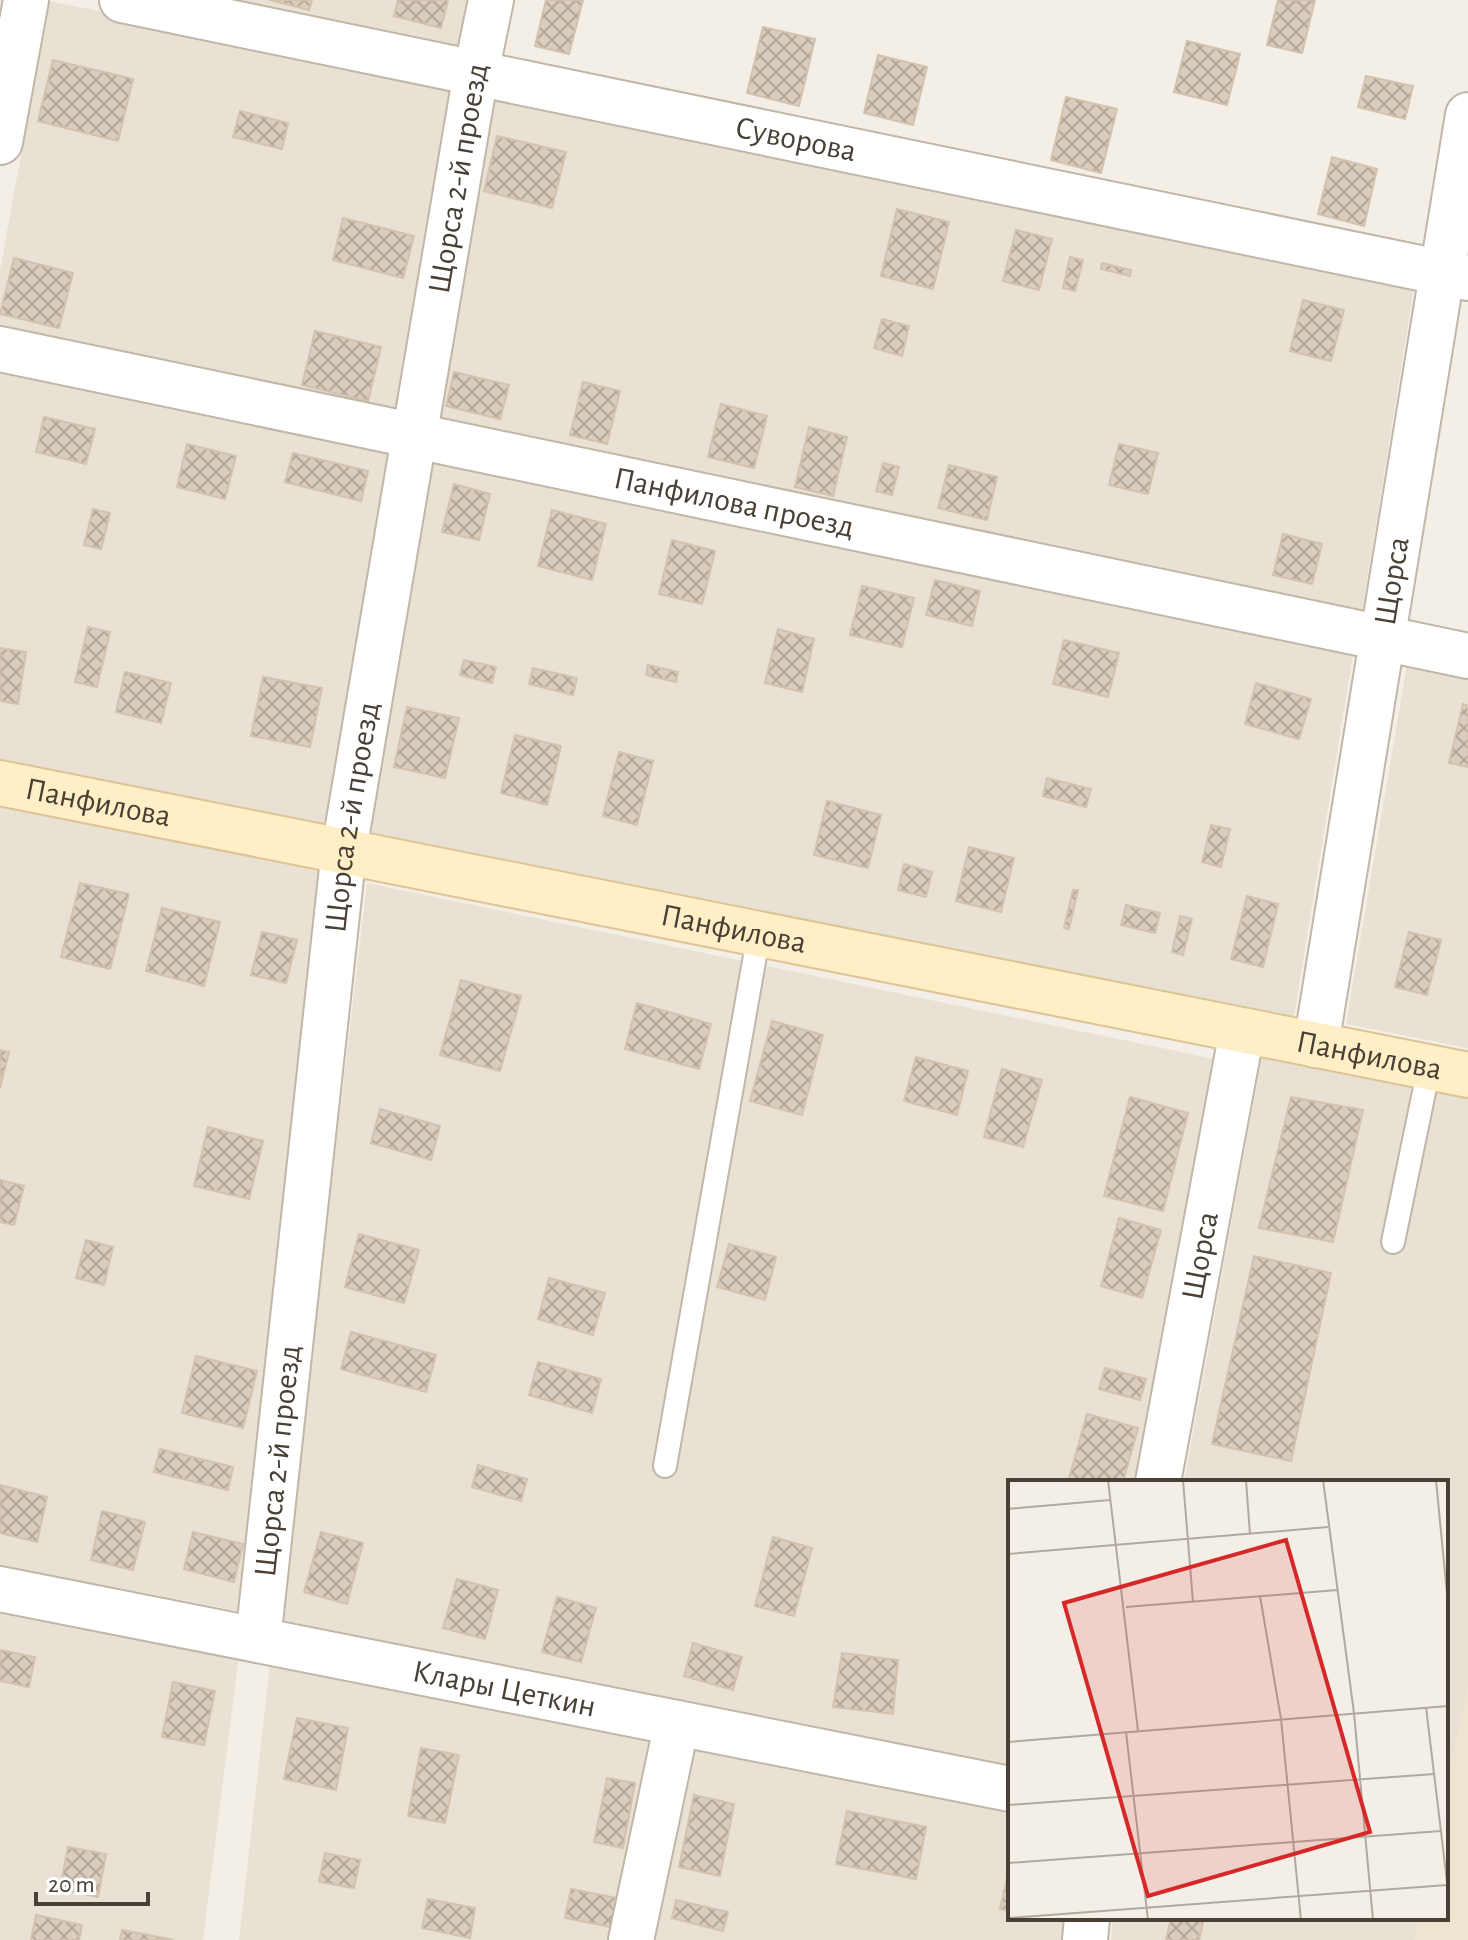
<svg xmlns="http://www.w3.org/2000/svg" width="1468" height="1940" font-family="'Alegreya Sans',sans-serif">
<defs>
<pattern id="building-cross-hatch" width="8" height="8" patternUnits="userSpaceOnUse" patternTransform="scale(2)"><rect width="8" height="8" fill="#dacdbd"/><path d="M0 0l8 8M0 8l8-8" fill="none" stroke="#b3a89a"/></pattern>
</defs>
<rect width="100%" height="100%" fill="#f4efe6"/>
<g fill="#e9e1d4">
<polygon points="202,0 473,0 462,53"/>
<polygon points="49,1 453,83 398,414 0,332 0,270"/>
<polygon points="492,99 1414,287 1361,618 437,419"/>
<polygon points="0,370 388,449 326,827 0,763"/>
<polygon points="434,459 1353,655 1294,1016 369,832"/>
<polygon points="1407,664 1468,676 1468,1048 1346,1024"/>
<polygon points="0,806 320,870 240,1611 0,1566"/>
<polygon points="367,883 1215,1059 1135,1482 1010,1482 1010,1771 280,1620"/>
<polygon points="1262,1056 1468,1097 1468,1686 1446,1791 1446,1482 1184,1482"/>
<polygon points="0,1607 239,1655 203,1940 0,1940"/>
<polygon points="270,1664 656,1740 617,1940 239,1940"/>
<polygon points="691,1743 1010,1806 1010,1918 1067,1918 1065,1940 655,1940"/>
<polygon points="1113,1918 1419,1918 1415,1940 1111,1940"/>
</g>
<polygon fill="#efe4cf" points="1468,1686 1468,1940 1415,1940 1419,1918 1446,1918 1446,1791"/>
<g fill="url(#building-cross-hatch)" stroke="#d3c2ad" stroke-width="2">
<polygon points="270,0 312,0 309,10"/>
<polygon points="398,0 448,0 441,28 394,16"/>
<polygon points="546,0 583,0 569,54 535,46"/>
<polygon points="1278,0 1315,0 1302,53 1267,45"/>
<polygon points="763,27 815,39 799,106 747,93"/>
<polygon points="1187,41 1240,54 1227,105 1174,92"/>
<polygon points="878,55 927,67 913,125 864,113"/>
<polygon points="53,60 133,79 118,141 38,121"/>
<polygon points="1366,76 1413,86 1405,119 1358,107"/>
<polygon points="1066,97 1117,109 1101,173 1051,160"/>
<polygon points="240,111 288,123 282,149 233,137"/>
<polygon points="497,136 566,152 552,208 484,191"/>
<polygon points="1332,157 1377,169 1364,226 1318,214"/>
<polygon points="897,209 949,222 933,289 881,276"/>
<polygon points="343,218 414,236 403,278 333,260"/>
<polygon points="1016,230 1052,239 1039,290 1003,281"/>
<polygon points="1070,257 1083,260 1075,291 1063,288"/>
<polygon points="14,258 73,273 59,328 0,314"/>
<polygon points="1102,263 1131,270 1130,276 1101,269"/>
<polygon points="1303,300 1344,310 1331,361 1290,351"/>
<polygon points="882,319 909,326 902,356 874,348"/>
<polygon points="315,331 381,347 368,401 302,385"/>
<polygon points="454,372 509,385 500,419 446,406"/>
<polygon points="583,382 620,391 607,444 570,435"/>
<polygon points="721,404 767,416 754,468 708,457"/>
<polygon points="44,417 95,429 86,464 36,452"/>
<polygon points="809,427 847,437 833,496 795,487"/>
<polygon points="187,444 236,456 225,499 177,487"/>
<polygon points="1119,444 1158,453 1148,494 1109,485"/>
<polygon points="293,453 368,471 361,501 285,482"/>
<polygon points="883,463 899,467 892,495 876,491"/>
<polygon points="949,465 997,477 987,520 938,508"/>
<polygon points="454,484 490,494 479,540 442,532"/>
<polygon points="93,509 110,513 101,549 84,545"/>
<polygon points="552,510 606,524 592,580 538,566"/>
<polygon points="1283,534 1322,544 1312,584 1273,575"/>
<polygon points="672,540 715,551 702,604 659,594"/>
<polygon points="935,580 980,591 972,626 926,615"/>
<polygon points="862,586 914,598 902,647 850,635"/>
<polygon points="88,627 110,632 97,687 75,682"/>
<polygon points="778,629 814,639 802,692 765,683"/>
<polygon points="1064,640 1119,653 1108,697 1053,684"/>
<polygon points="0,648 26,652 18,704 0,701"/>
<polygon points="464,660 496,667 492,683 460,675"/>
<polygon points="648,665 678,672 676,682 646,675"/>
<polygon points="533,668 577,678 573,695 529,684"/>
<polygon points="125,672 171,683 161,723 116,712"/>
<polygon points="263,677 322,688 310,747 251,736"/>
<polygon points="1256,683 1311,699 1299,739 1245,724"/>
<polygon points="1463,704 1468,706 1468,767 1449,763"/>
<polygon points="407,707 459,718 445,778 394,767"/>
<polygon points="515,735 561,746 547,805 501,793"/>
<polygon points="619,752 653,761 637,825 603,816"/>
<polygon points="1047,778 1091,789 1086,807 1043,796"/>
<polygon points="827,801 881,815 868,868 814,855"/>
<polygon points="1211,825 1230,829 1221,867 1202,862"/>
<polygon points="969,847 1014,858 1001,912 956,901"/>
<polygon points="904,864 932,872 926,897 898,890"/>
<polygon points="80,883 129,894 110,969 61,957"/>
<polygon points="1073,890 1078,890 1069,929 1064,928"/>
<polygon points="1247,896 1278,904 1263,967 1231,959"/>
<polygon points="1126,905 1160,913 1155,933 1121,925"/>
<polygon points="162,908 220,922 204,986 146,971"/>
<polygon points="1180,916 1192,919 1183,955 1172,952"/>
<polygon points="262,932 297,940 286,983 251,975"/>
<polygon points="1409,932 1441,940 1427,995 1395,987"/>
<polygon points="461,980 521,996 500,1071 440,1055"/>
<polygon points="637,1003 711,1024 699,1069 625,1049"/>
<polygon points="772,1021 823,1035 802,1115 750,1101"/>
<polygon points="0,1050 9,1052 0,1088"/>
<polygon points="916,1057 968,1071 957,1115 904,1101"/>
<polygon points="1002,1069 1042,1080 1023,1147 984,1137"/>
<polygon points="1130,1097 1188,1113 1163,1211 1104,1196"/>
<polygon points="1291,1097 1363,1110 1333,1242 1259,1228"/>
<polygon points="380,1109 440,1126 431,1160 371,1143"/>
<polygon points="208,1127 263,1141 249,1199 194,1186"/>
<polygon points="0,1180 24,1186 14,1225 0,1222"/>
<polygon points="1119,1218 1161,1230 1142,1298 1101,1286"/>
<polygon points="359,1234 419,1250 404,1303 345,1287"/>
<polygon points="86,1240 113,1247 104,1285 76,1278"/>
<polygon points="729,1244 776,1257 765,1300 717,1287"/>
<polygon points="1254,1256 1331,1273 1291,1461 1212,1444"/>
<polygon points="549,1278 605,1293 593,1335 538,1319"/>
<polygon points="351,1332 436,1355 426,1392 341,1369"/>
<polygon points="196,1356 257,1371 243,1428 182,1413"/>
<polygon points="538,1362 601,1379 592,1413 529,1395"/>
<polygon points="1105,1368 1146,1379 1140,1400 1099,1389"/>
<polygon points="1087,1414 1138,1428 1123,1482 1068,1482"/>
<polygon points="160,1449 233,1467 228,1490 154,1472"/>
<polygon points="478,1465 527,1479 521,1501 472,1487"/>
<polygon points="0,1485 47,1497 37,1542 0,1533"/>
<polygon points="102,1511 145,1522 133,1570 91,1560"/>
<polygon points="193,1532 243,1544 234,1582 184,1569"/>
<polygon points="321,1532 363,1543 347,1604 304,1592"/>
<polygon points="773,1537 812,1548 794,1616 755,1606"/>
<polygon points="457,1579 498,1590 485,1639 443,1628"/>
<polygon points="557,1597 596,1608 581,1662 542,1652"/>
<polygon points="693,1643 742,1657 733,1690 684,1676"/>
<polygon points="0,1650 35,1657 29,1687 0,1681"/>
<polygon points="842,1653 898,1660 893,1714 833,1707"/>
<polygon points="173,1682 215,1691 204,1745 162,1737"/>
<polygon points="297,1718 348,1728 336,1790 284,1779"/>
<polygon points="421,1748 459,1755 445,1823 408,1816"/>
<polygon points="607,1778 635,1783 623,1848 594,1842"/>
<polygon points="694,1795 734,1804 720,1876 679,1867"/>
<polygon points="847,1811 926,1827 916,1879 836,1864"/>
<polygon points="68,1847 106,1854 98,1897 60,1889"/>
<polygon points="325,1853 360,1860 354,1888 319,1882"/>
<polygon points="1010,1865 1010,1911 1000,1909"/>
<polygon points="571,1889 622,1899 616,1928 565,1918"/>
<polygon points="428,1899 475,1908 470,1938 422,1928"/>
<polygon points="676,1900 728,1912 723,1931 672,1918"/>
<polygon points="36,1915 82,1925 79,1940 31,1940"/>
<polygon points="1171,1918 1204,1918 1199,1940 1166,1940"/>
<polygon points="122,1930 174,1940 120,1940"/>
</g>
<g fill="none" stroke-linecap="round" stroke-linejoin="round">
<defs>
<g id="lane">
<polyline points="1393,1242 1429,1068"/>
<polyline points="665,1466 759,933"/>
</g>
<g id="street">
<path id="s1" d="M122,0L1468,278"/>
<polyline points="0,142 26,0"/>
<path id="s2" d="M0,349L1468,656"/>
<path id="s3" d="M1316,1045L1468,115"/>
<path id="s4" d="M1158,1482L1242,1031"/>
<path id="s5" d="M0,1589L1010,1789"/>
<path id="s6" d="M258,1640L344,850L476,73L491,0"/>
<polyline points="631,1940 677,1723"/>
<polyline points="1085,1940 1087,1918"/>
</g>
<g id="secondary">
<path id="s7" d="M0,783L1468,1075"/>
</g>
</defs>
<use href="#lane" stroke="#c1b7a8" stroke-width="26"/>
<use href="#street" stroke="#c1b7a8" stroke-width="48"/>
<use href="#secondary" stroke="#dcc494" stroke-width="48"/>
<use href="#lane" stroke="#fff" stroke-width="22"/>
<use href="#street" stroke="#fff" stroke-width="44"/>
<use href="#secondary" stroke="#ffeec6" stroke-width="44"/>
</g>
<g text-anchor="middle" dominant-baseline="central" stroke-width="8" stroke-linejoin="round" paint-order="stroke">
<g font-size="32" fill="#483f35" stroke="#fff">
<text stroke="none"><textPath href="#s1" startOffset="688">Суворова</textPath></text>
<text stroke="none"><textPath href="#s6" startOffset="1476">Щорса 2-й проезд</textPath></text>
<text stroke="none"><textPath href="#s2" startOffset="750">Панфилова проезд</textPath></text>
<text stroke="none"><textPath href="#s3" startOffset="470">Щорса</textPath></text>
<text stroke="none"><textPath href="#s7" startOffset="100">Панфилова</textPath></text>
<text stroke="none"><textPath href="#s6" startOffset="828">Щорса 2-й проезд</textPath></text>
<text stroke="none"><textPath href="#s7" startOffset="748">Панфилова</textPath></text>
<text stroke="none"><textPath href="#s7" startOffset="1396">Панфилова</textPath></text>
<text stroke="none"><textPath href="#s4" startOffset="230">Щорса</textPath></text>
<text stroke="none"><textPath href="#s6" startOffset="180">Щорса 2-й проезд</textPath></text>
<text stroke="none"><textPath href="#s5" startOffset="514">Клары Цеткин</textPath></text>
</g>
</g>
<g transform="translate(1008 1480)">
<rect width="440" height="440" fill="#f4efe6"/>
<path fill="none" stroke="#afa99f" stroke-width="2" d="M100,0L130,251M175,0L185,122M238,0L242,54M315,0L346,233L365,440M428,0L440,124M0,29L102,20M0,74L320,47M252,116L273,239L293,440M118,127L329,110M418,227L440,410M118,252L140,440M0,262L440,226M0,325L426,294M0,383L433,351M0,438L439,405"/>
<path fill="#d62828" fill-opacity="0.15" stroke="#d62828" stroke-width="4" d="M278,60L362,352L140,416L56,123Z"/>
<rect width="440" height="440" fill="none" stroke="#483f35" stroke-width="4"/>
</g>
<path d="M36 1892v12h112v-12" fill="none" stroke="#483f35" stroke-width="4"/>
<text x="48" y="1892" font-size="24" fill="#483f35" stroke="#ffffff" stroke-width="6" paint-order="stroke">20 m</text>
</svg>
